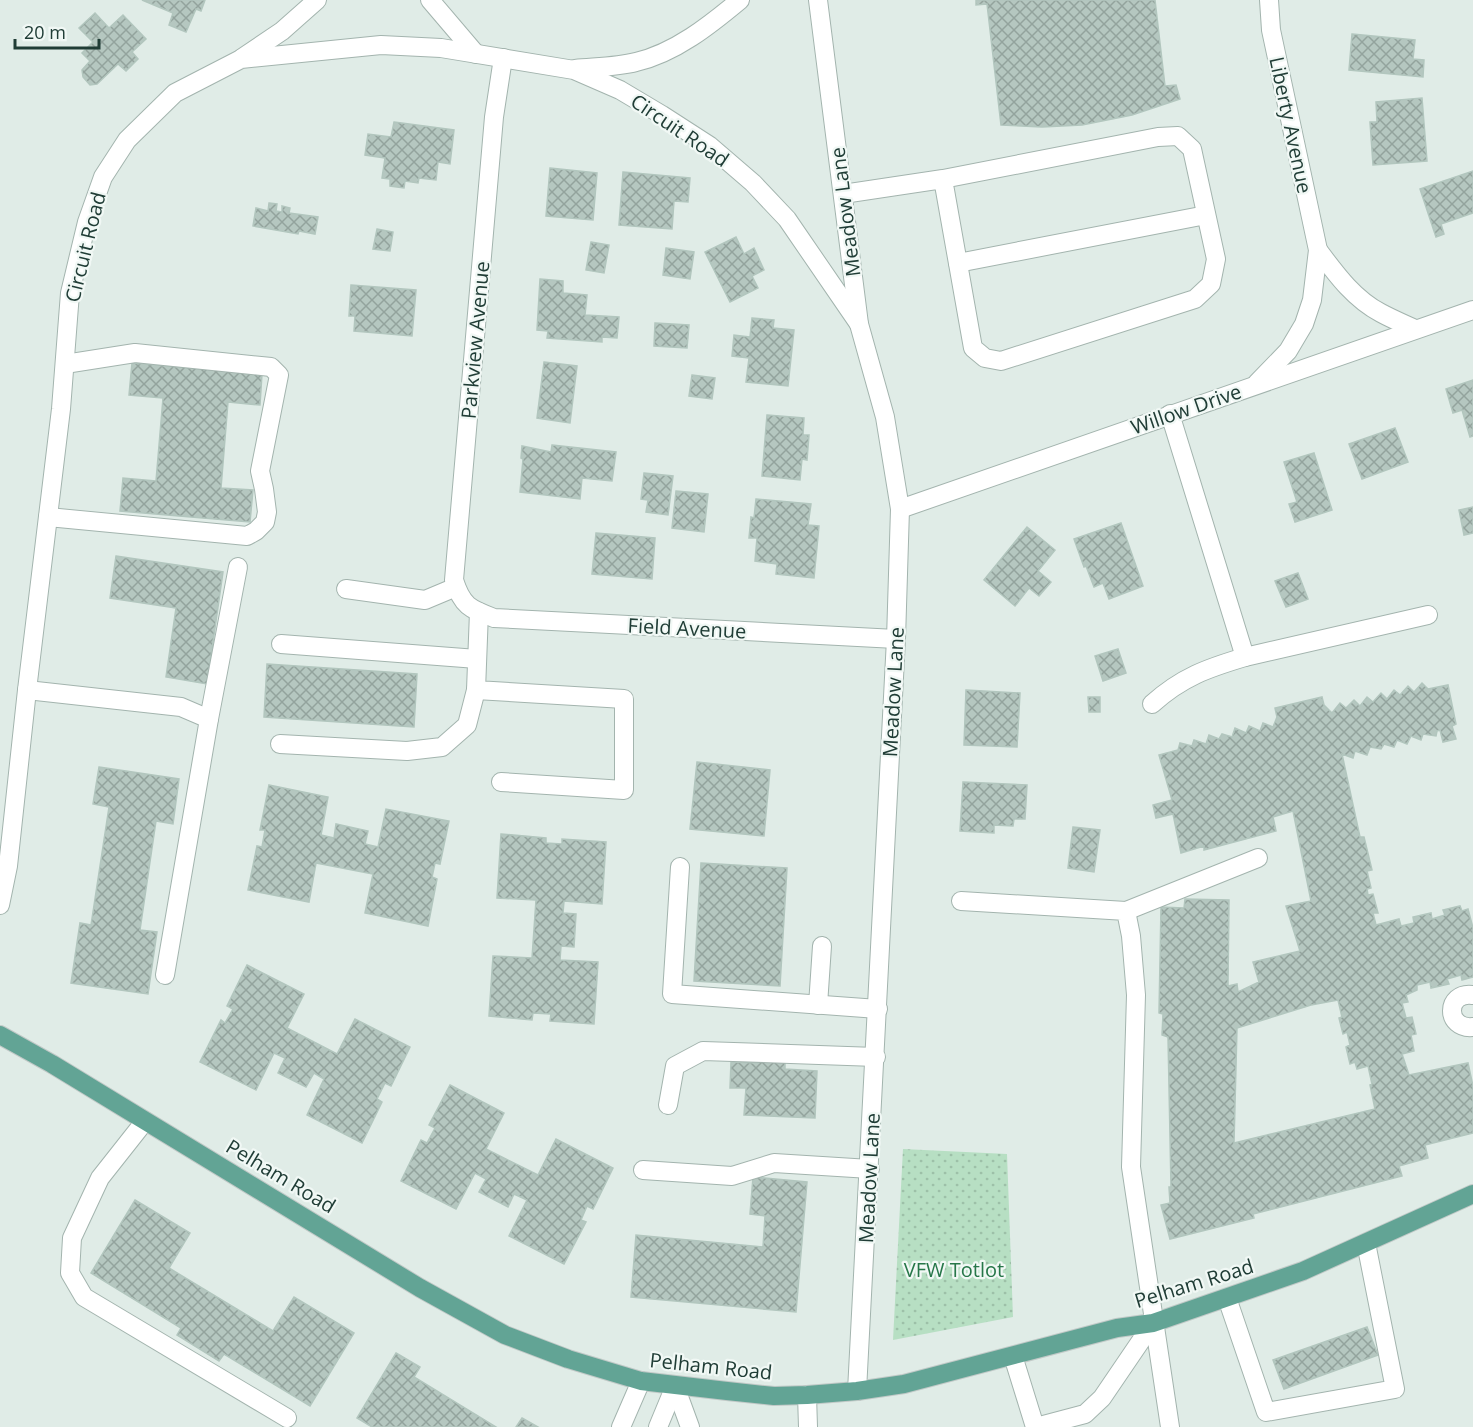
<svg xmlns="http://www.w3.org/2000/svg" width="1473" height="1427" font-family="'Open Sans',sans-serif">
<defs>
<pattern id="park-dots" width="8" height="8" patternUnits="userSpaceOnUse" patternTransform="scale(1.5)"><rect width="8" height="8" fill="#b7dfc3"/><path d="M2 2h.1M6 6h.1" fill="none" stroke="#9dc0a8" stroke-width="1.8" stroke-linecap="round"/></pattern>
<pattern id="building-cross-hatch" width="8" height="8" patternUnits="userSpaceOnUse" patternTransform="scale(1.5)"><rect width="8" height="8" fill="#b5c7c0"/><path d="M0 0l8 8M0 8l8-8" fill="none" stroke="#93a39d"/></pattern>
</defs>
<rect width="100%" height="100%" fill="#e0ece7"/>
<polygon fill="url(#park-dots)" points="903,1149 1007,1154 1013,1317 893,1340"/>
<g fill="url(#building-cross-hatch)" stroke="#b2c6be" stroke-width="1.5" fill-rule="evenodd">
<polygon points="142,0 205,0 201,11 196,9 186,32 169,25 173,13"/>
<polygon points="976,0 1155,0 1165,86 1176,85 1180,99 1132,115 1082,125 1042,127 1001,125 987,4 976,5"/>
<polygon points="95,13 109,28 123,15 146,39 132,52 138,59 126,71 118,64 97,84 90,85 83,77 82,70 90,61 82,53 93,42 79,28"/>
<polygon points="1352,34 1415,40 1413,59 1424,60 1423,77 1349,70"/>
<polygon points="1422,98 1427,161 1373,165 1370,122 1377,122 1376,102"/>
<polygon points="394,122 454,130 450,164 438,162 436,180 419,178 418,183 405,181 404,188 390,186 390,179 382,178 385,158 365,155 368,134 391,137"/>
<polygon points="550,168 597,173 593,220 546,216"/>
<polygon points="1473,171 1473,213 1441,224 1444,234 1436,237 1420,189"/>
<polygon points="623,172 690,178 688,202 674,201 672,229 619,225"/>
<polygon points="269,203 277,204 276,211 282,212 282,206 290,208 289,213 318,217 315,234 299,231 298,234 253,226 256,208 268,211"/>
<polygon points="377,229 393,232 390,251 373,249"/>
<polygon points="736,237 744,254 754,248 764,270 752,276 758,288 730,302 705,252"/>
<polygon points="591,242 609,245 604,273 586,270"/>
<polygon points="666,248 694,252 690,279 663,275"/>
<polygon points="540,279 563,281 563,293 587,295 585,315 619,317 617,338 602,337 602,342 547,338 548,331 537,330"/>
<polygon points="351,285 416,290 412,336 354,331 355,316 349,316"/>
<polygon points="752,318 774,320 773,328 794,330 788,386 746,382 749,358 732,356 734,335 750,337"/>
<polygon points="655,323 689,325 687,348 654,346"/>
<polygon points="544,362 577,366 570,423 537,418"/>
<polygon points="132,363 262,374 260,405 228,402 221,488 253,490 250,522 120,511 123,478 156,481 163,398 129,395"/>
<polygon points="692,375 715,378 712,399 689,396"/>
<polygon points="1473,380 1473,436 1470,437 1462,410 1453,413 1446,389"/>
<polygon points="767,415 804,418 803,435 809,435 807,460 802,459 800,480 762,476"/>
<polygon points="1395,428 1408,462 1362,479 1349,444"/>
<polygon points="552,445 616,452 612,481 582,478 580,499 520,492 523,459 521,458 522,446 551,452"/>
<polygon points="1314,453 1332,510 1295,522 1289,504 1297,502 1284,462"/>
<polygon points="644,473 673,476 668,515 646,512 648,500 641,499"/>
<polygon points="676,491 708,494 704,532 672,528"/>
<polygon points="756,499 811,504 808,525 819,526 814,578 776,574 777,564 755,561 757,538 749,538 751,517 754,518"/>
<polygon points="1473,507 1473,533 1464,535 1459,510"/>
<polygon points="1121,523 1143,586 1109,599 1103,583 1094,587 1086,566 1084,567 1074,539"/>
<polygon points="1027,527 1055,550 1038,571 1051,582 1039,596 1029,588 1015,606 984,580"/>
<polygon points="596,533 655,538 652,579 592,574"/>
<polygon points="116,556 223,572 207,684 166,677 176,608 110,598"/>
<polygon points="1298,573 1308,599 1286,607 1275,581"/>
<polygon points="1118,649 1126,673 1103,681 1095,656"/>
<polygon points="267,664 417,674 414,727 264,717"/>
<path d="M1422,683L1428,689L1448,685L1456,724L1452,726L1456,739L1443,742L1440,730L1437,731L1436,736L1423,734L1421,740L1411,736L1407,744L1397,740L1394,747L1384,744L1381,749L1370,747L1367,755L1355,751L1353,758L1342,754L1360,837H1364L1372,870L1367,871L1371,888L1367,889L1368,895L1373,894L1378,913H1373L1376,925L1399,919L1401,926L1414,923L1413,917L1431,913L1432,919L1445,915L1443,910L1460,906L1462,911L1468,909L1473,928V977L1462,980L1461,975L1447,979L1449,984L1431,988L1430,982L1417,985V990L1406,995L1408,1002L1402,1003L1406,1018L1412,1017L1416,1034L1411,1035L1414,1051L1402,1054L1409,1075L1468,1063L1473,1086V1133L1425,1145L1428,1158L1399,1166L1402,1176L1253,1214L1254,1218L1170,1239L1161,1205L1170,1203L1169,1187H1171L1168,1037L1162,1035L1163,1014L1159,1013L1161,907L1184,908L1185,899L1229,900L1228,986L1237,984L1238,992L1259,982L1253,962L1300,951L1286,906L1311,901L1293,811L1273,817L1276,831L1204,850V846L1181,853L1173,814L1156,818L1153,805L1172,800L1159,755L1178,750L1180,743L1192,746L1194,740L1206,744L1209,735L1219,739L1222,734L1232,737L1235,728L1246,733L1249,726L1260,731L1263,723L1273,727L1277,717L1275,708L1322,697L1324,705L1332,713L1340,703L1346,708L1354,700L1360,706L1367,697L1373,702L1381,693L1387,699L1394,690L1400,695L1408,686L1414,692ZM1338,1000L1342,1017L1339,1018L1343,1034L1347,1032L1350,1045L1346,1047L1350,1064L1355,1062L1357,1069L1368,1066L1372,1084L1370,1085L1375,1109L1234,1143L1237,1028L1311,1005Z"/>
<polygon points="966,690 1020,693 1017,747 964,745"/>
<polygon points="1088,697 1100,697 1100,712 1089,712"/>
<polygon points="697,762 770,770 764,836 690,829"/>
<polygon points="99,767 179,779 173,824 156,821 140,930 157,932 148,994 71,983 80,923 91,925 109,807 93,804"/>
<polygon points="963,782 1027,785 1025,819 1014,819 1013,826 994,825 994,833 960,831"/>
<polygon points="269,785 328,797 321,835 334,838 336,824 368,831 365,844 378,847 386,809 449,821 440,864 435,863 432,877 437,879 428,926 365,913 373,874 316,863 309,902 248,890 257,846 262,847 265,830 260,830"/>
<polygon points="1073,827 1100,830 1094,872 1068,868"/>
<polygon points="501,834 546,838 546,843 562,844 562,839 606,842 602,904 564,901 563,913 576,914 574,947 561,946 560,960 598,962 594,1024 550,1021 551,1014 533,1013 532,1020 489,1016 493,956 532,958 536,900 497,898"/>
<polygon points="701,863 787,868 780,986 694,981"/>
<polygon points="247,965 304,994 287,1028 337,1054 355,1019 410,1047 391,1086 385,1083 377,1099 382,1102 362,1143 307,1115 324,1079 314,1073 306,1087 278,1073 285,1058 274,1053 256,1090 200,1062 221,1020 225,1023 233,1009 227,1006"/>
<polygon points="758,1060 785,1061 785,1069 817,1071 815,1118 744,1115 746,1088 730,1088 731,1062 758,1063"/>
<polygon points="450,1085 504,1113 486,1149 538,1175 556,1139 613,1168 593,1209 587,1206 581,1220 586,1222 564,1264 509,1236 527,1200 514,1194 508,1207 479,1192 486,1179 475,1173 456,1209 401,1181 421,1140 427,1143 435,1128 429,1125"/>
<polygon points="753,1177 807,1182 796,1312 631,1297 636,1235 763,1247 765,1216 750,1214"/>
<polygon points="135,1200 190,1233 169,1268 273,1331 294,1297 354,1333 310,1406 224,1354 219,1361 177,1335 181,1328 91,1273"/>
<polygon points="1367,1327 1378,1355 1284,1389 1273,1360"/>
<polygon points="396,1353 420,1367 414,1377 496,1427 372,1427 357,1418"/>
<polygon points="522,1418 538,1427 516,1427"/>
</g>
<g fill="none" stroke-linecap="round" stroke-linejoin="round">
<defs>
<g id="minor">
<polyline points="430,0 476,54"/>
<polyline points="818,0 859,324 885,417 900,509 896,639 857,1391"/>
<polyline points="242,58 282,31 317,0"/>
<path d="M503,58L494,117L454,580C462,606 470,609 494,618L896,639"/>
<path d="M575,69C595,67 617,67 636,62C675,53 710,25 740,0"/>
<polyline points="843,194 943,179 1158,137 1178,136 1192,149 1216,259 1211,284 1195,299 1001,361 985,358 973,348 943,179"/>
<path d="M1318,250C1336,274 1354,299 1381,313C1392,319 1404,324 1415,329"/>
<polyline points="958,263 1206,215"/>
<polyline points="1257,383 1288,351 1304,324 1312,300 1318,250 1271,30 1269,0"/>
<polyline points="1170,414 1245,657 1428,615"/>
<polyline points="900,509 1473,310"/>
<polyline points="48,517 247,536 256,531 265,522 267,512 264,489 260,471 279,375 271,367 135,353 65,364"/>
<polyline points="346,589 425,600 456,587"/>
<polyline points="479,612 476,690 624,699 624,790 501,782"/>
<polyline points="281,644 477,659"/>
<polyline points="27,690 181,707 209,719 165,975"/>
<path d="M1152,704C1182,677 1208,668 1245,657"/>
<polyline points="209,719 238,567"/>
<polyline points="280,744 407,751 442,747 467,725 476,690"/>
<polyline points="680,867 672,994 878,1009"/>
<polyline points="961,901 1126,911 1131,936 1136,995 1131,1167 1170,1427"/>
<polyline points="0,905 8,866 27,690 61,409 70,293 87,222 103,177 127,140 175,93 241,59 381,45 441,48 574,70 620,90 662,115 710,146 753,183 787,219 859,324"/>
<polyline points="1126,911 1258,858"/>
<path d="M1473,995C1445,991 1445,1030 1473,1027"/>
<polyline points="818,1005 822,946"/>
<polyline points="668,1105 675,1066 703,1051 876,1057"/>
<polyline points="145,1121 100,1178 72,1238 70,1273 84,1297 287,1418"/>
<polyline points="643,1170 732,1176 774,1163 870,1169"/>
<polyline points="1227,1298 1266,1412 1395,1389 1366,1243"/>
<polyline points="1013,1356 1035,1427"/>
<polyline points="675,1386 690,1427"/>
<polyline points="807,1395 808,1427"/>
<polyline points="621,1427 641,1381"/>
<polyline points="658,1427 675,1386"/>
<polyline points="1036,1427 1085,1414 1102,1398 1153,1323"/>
</g>
<polyline id="major" points="0,1035 52,1064 420,1288 505,1335 568,1359 641,1381 727,1391 774,1396 807,1395 857,1391 904,1384 1117,1328 1153,1323 1303,1271 1473,1194"/>
</defs>
<use href="#minor" stroke="#a3b4ae" stroke-width="20"/>
<use href="#major" stroke="#c1c9c7" stroke-width="20"/>
<use href="#minor" stroke="#fff" stroke-width="18"/>
<use href="#major" stroke="#62a495" stroke-width="18"/>
</g>
<g text-anchor="middle" dominant-baseline="central" stroke-width="4.5" stroke-linejoin="round" paint-order="stroke">
<g font-size="20" fill="#203d36" stroke="#f1f8f5">
<text transform="translate(1291 125) rotate(78)">Liberty Avenue</text>
<text transform="translate(680 130) rotate(34)">Circuit Road</text>
<text transform="translate(845 212) rotate(-97)">Meadow Lane</text>
<text transform="translate(85 247) rotate(-76)">Circuit Road</text>
<text transform="translate(475 340) rotate(-85)">Parkview Avenue</text>
<text transform="translate(1186 409) rotate(-19)">Willow Drive</text>
<text transform="translate(687 628) rotate(3)">Field Avenue</text>
<text transform="translate(893 692) rotate(-87)">Meadow Lane</text>
<text transform="translate(281 1176) rotate(31)">Pelham Road</text>
<text transform="translate(869 1178) rotate(-87)">Meadow Lane</text>
<text transform="translate(1194 1283) rotate(-17)">Pelham Road</text>
<text transform="translate(711 1366) rotate(6)">Pelham Road</text>
</g>
<g font-size="20" fill="#277749" stroke="#f1f8f5">
<text x="954" y="1269">VFW Totlot</text>
</g>
</g>
<path d="M15 39v9h84v-9" fill="none" stroke="#203d36" stroke-width="3"/>
<text x="24" y="39" font-size="18" fill="#203d36" stroke="#f1f8f5" stroke-width="4.5" paint-order="stroke">20 m</text>
</svg>
